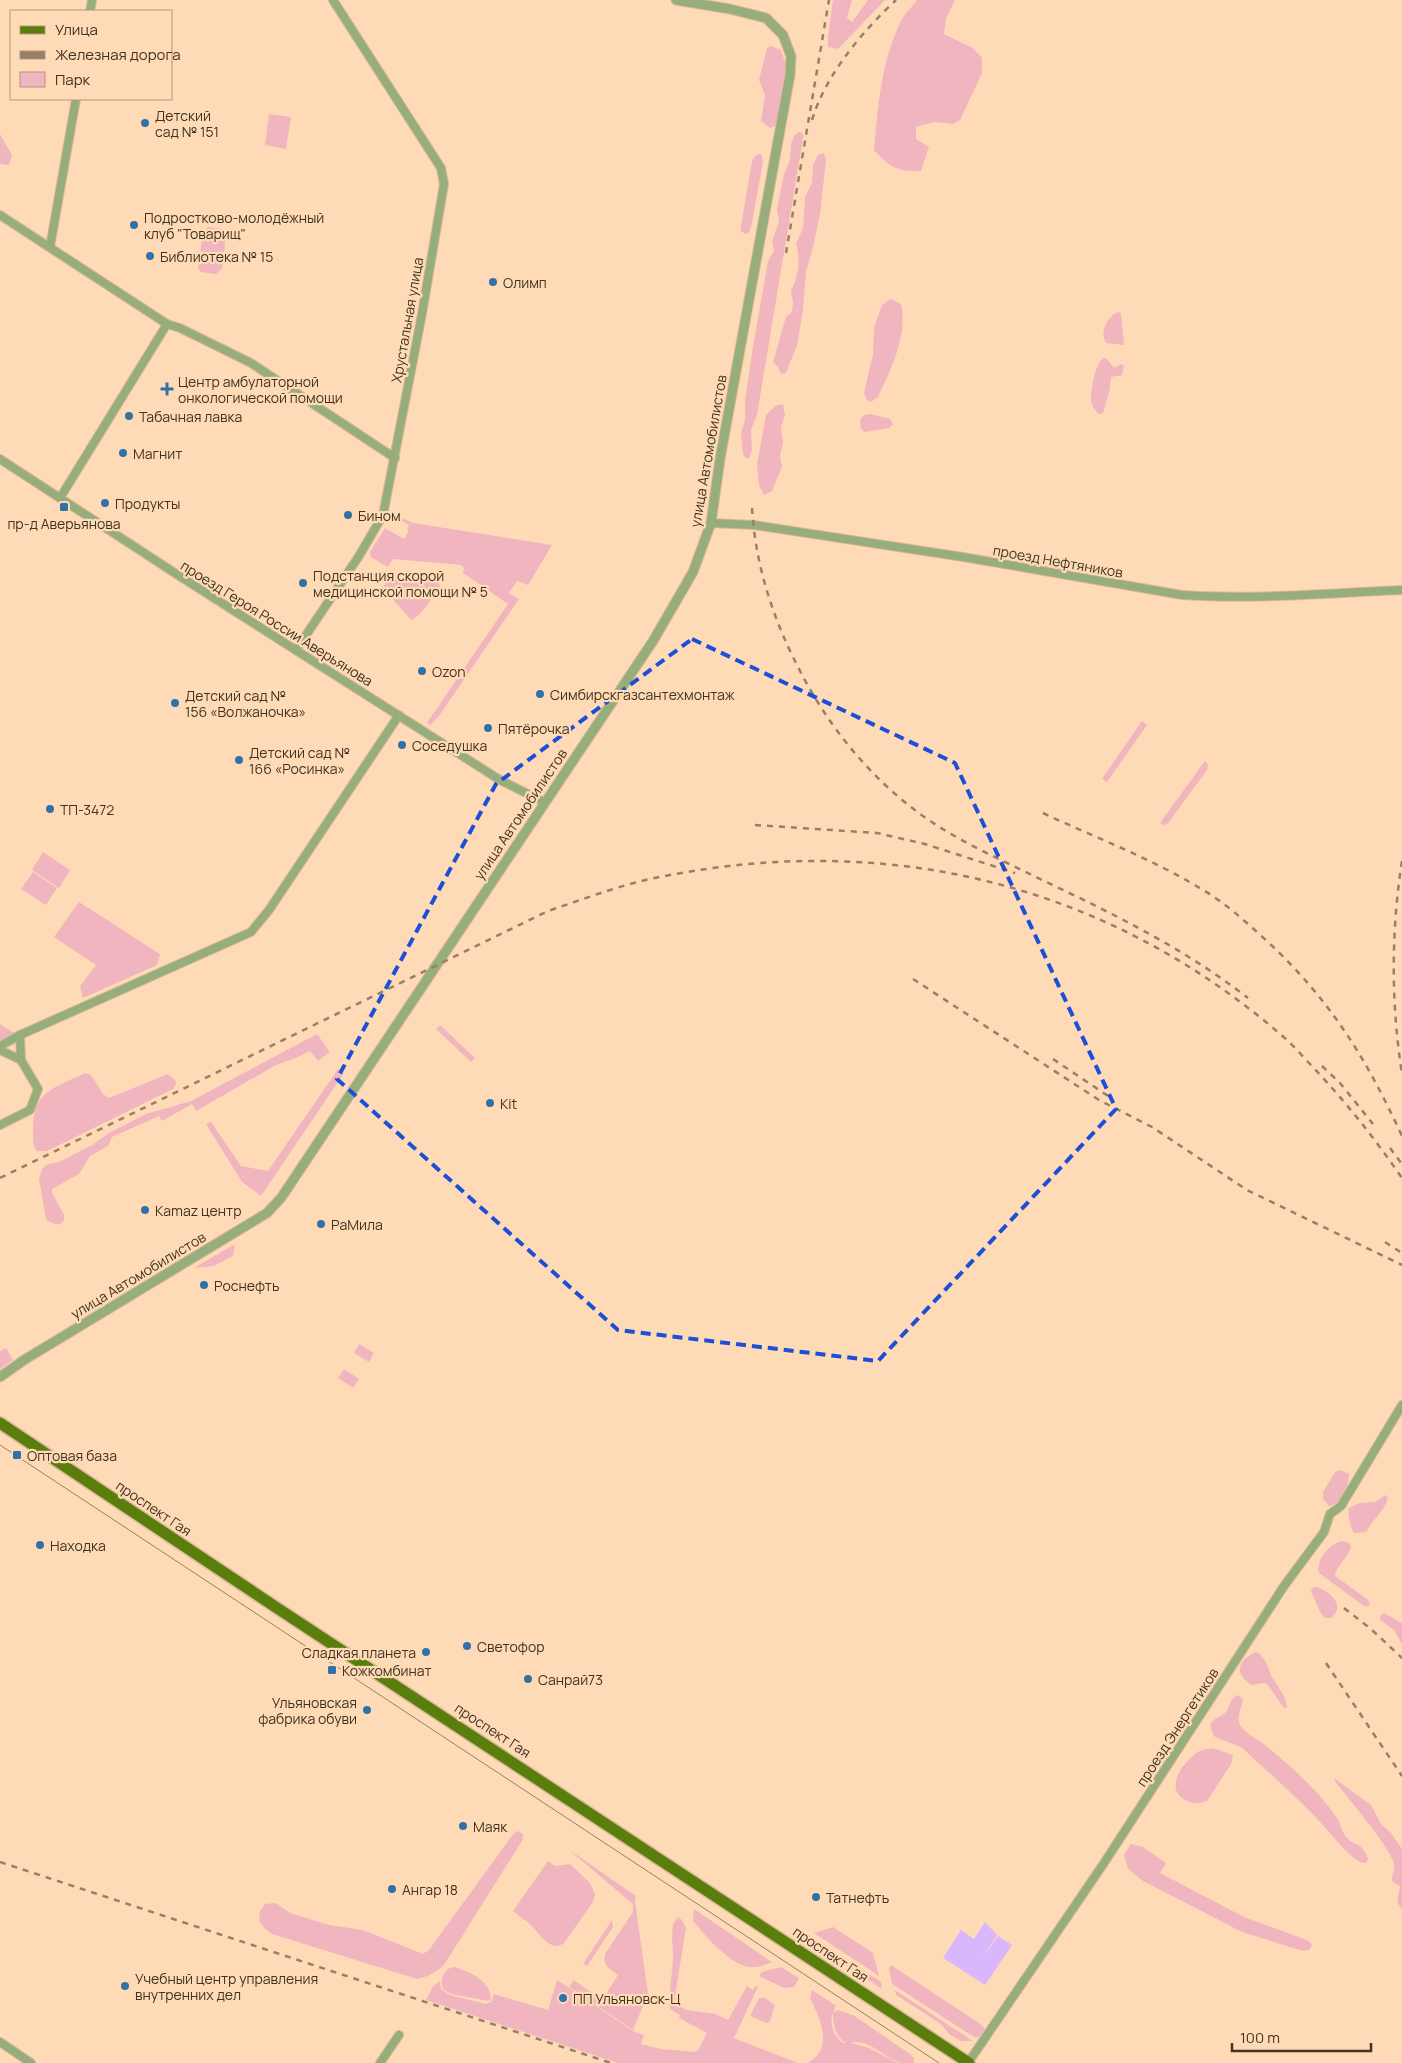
<svg xmlns="http://www.w3.org/2000/svg" width="1402" height="2063" font-family="Manrope,sans-serif">
<rect width="100%" height="100%" fill="#fedbb6"/>
<g fill="#f1b5bf">
<polygon points="833,0 852,0 847,18 852,22 868,0 885,0 838,49 828,47 828,37"/>
<path d="M917,0H955L946,19L944,34L973,48L982,58V73L960,120L953,124L934,122L916,127V139L929,147L921,171C896,172 890,167 874,150C878,107 881,61 901,21C904,14 912,7 917,0Z"/>
<polygon points="771,46 781,50 786,65 777,120 775,126 770,128 761,121 765,95 759,80 767,48"/>
<polygon points="269,114 291,117 286,149 265,145"/>
<polygon points="799,132 803,133 803,138 757,415 751,430 752,451 749,458 746,458 743,454 741,433 745,420 745,400 753,347 768,261 774,251 772,241 779,222 777,209 784,174 790,160 791,144 794,136"/>
<polygon points="0,134 12,155 9,165 0,164"/>
<path d="M824,153L826,160L820,214L814,243L806,272L803,310L797,345L786,373L781,374L778,367L773,362L786,317L792,312L793,303L791,290C798,278 801,258 796,244L803,228L805,197L812,183L813,165L818,155Z"/>
<polygon points="760,154 762,156 763,162 752,223 749,233 745,234 741,231 741,225 752,162 755,156"/>
<polygon points="208,227 223,229 226,235 222,269 216,274 201,272 198,269 203,232"/>
<path d="M890,299L901,304C908,336 891,369 878,397L871,402L867,400L864,393L873,354L874,328L882,305Z"/>
<path d="M1118,312L1121,313L1124,345L1106,343C1099,333 1107,317 1118,312Z"/>
<path d="M1104,358L1107,359L1114,368L1121,364L1124,366L1122,375L1111,377L1109,393L1103,413L1099,414C1095,410 1091,406 1091,400C1091,390 1095,362 1104,358Z"/>
<polygon points="783,404 785,415 781,428 783,443 780,456 782,467 772,491 764,495 759,485 757,464 766,415 775,406"/>
<polygon points="871,414 890,419 893,424 889,428 865,432 861,429 860,420 864,415"/>
<polygon points="402,518 413,523 552,545 528,585 517,581 509,593 519,599 439,716 430,725 427,723 508,604 463,573 464,568 461,565 393,559 388,567 371,557 370,552 385,528 404,539 409,531 407,529 409,525 401,520"/>
<path d="M389,578L439,583L440,586C434,595 421,617 411,620L383,588Z"/>
<polygon points="1142,721 1147,725 1107,782 1102,779"/>
<polygon points="1205,761 1208,765 1207,770 1168,823 1164,825 1160,823"/>
<polygon points="43,852 70,870 59,888 32,870"/>
<polygon points="33,872 57,888 46,905 21,889"/>
<polygon points="79,902 160,954 157,965 83,998 80,986 96,965 54,937"/>
<polygon points="0,1024 16,1034 0,1043"/>
<polygon points="440,1025 475,1058 471,1062 436,1029"/>
<path d="M317,1034L330,1052L318,1061L310,1051L296,1058L276,1065L196,1111L192,1104L162,1121L159,1116L112,1137L108,1146L90,1156L79,1174L52,1189V1193L64,1215V1221C58,1228 52,1223 46,1219L39,1179L42,1169L46,1165L61,1161L92,1145L109,1133L146,1114L191,1101Z"/>
<polygon points="338,1069 344,1073 261,1196 242,1182 206,1124 211,1122 241,1166 268,1171"/>
<path d="M85,1073L91,1075L103,1094L109,1098L168,1074L175,1080L176,1084L173,1089L47,1151H37C32,1145 33,1136 33,1128C33,1090 57,1087 85,1073Z"/>
<polygon points="235,1244 233,1256 214,1266 194,1268"/>
<polygon points="359,1344 374,1353 369,1362 354,1353"/>
<polygon points="6,1348 13,1360 0,1369 0,1351"/>
<polygon points="344,1369 359,1379 353,1388 338,1378"/>
<path d="M1341,1470L1349,1474C1349,1485 1342,1504 1329,1506L1323,1499V1492L1335,1472Z"/>
<path d="M1385,1495L1388,1498C1385,1510 1373,1519 1366,1532L1354,1533C1351,1529 1347,1514 1349,1508L1359,1503L1375,1502Z"/>
<path d="M1342,1541L1350,1543L1351,1547C1348,1558 1336,1566 1335,1576L1367,1599L1370,1603L1368,1607L1364,1606L1319,1573C1316,1559 1329,1544 1342,1541Z"/>
<path d="M1316,1587C1329,1590 1347,1606 1331,1618H1325C1318,1612 1316,1600 1311,1592L1312,1588Z"/>
<polygon points="1384,1613 1402,1623 1402,1644 1394,1630 1380,1620 1380,1616"/>
<path d="M1255,1652L1260,1654L1266,1662L1271,1675L1285,1698L1287,1708H1284L1267,1684L1263,1683L1252,1685C1234,1675 1237,1661 1255,1652Z"/>
<path d="M1238,1695L1243,1699C1242,1708 1236,1716 1240,1725C1245,1733 1257,1739 1264,1744C1291,1766 1317,1789 1337,1818C1341,1824 1342,1833 1347,1838C1355,1847 1362,1841 1368,1859L1366,1863C1356,1865 1336,1840 1329,1832C1302,1801 1271,1775 1241,1747C1235,1744 1217,1739 1214,1736C1212,1733 1211,1728 1210,1725C1213,1717 1221,1718 1226,1712C1231,1704 1229,1699 1238,1695Z"/>
<path d="M1212,1748L1231,1754L1233,1756L1231,1764L1207,1801C1200,1804 1192,1804 1185,1800C1165,1789 1181,1765 1194,1755C1199,1750 1206,1749 1212,1748Z"/>
<path d="M1335,1779L1371,1805L1381,1824L1391,1833L1402,1849V1909C1394,1901 1399,1896 1400,1886L1393,1882C1390,1875 1396,1871 1394,1864C1390,1846 1348,1799 1335,1781Z"/>
<path d="M518,1831L523,1834L522,1841L444,1965C435,1973 428,1977 417,1979L272,1934L264,1928L259,1921L260,1911L265,1904L276,1903L290,1913L329,1925L363,1930L423,1954L429,1950L514,1833Z"/>
<polygon points="1131,1844 1143,1847 1166,1863 1160,1873 1244,1917 1307,1940 1311,1943 1312,1946 1309,1950 1303,1951 1242,1932 1143,1881 1128,1869 1124,1855"/>
<path d="M568,1849L636,1896L635,1901L648,1994L633,2030L569,1987L574,1980L602,2000L618,1975C609,1968 603,1966 605,1954L633,1912V1904Z"/>
<path d="M548,1861L555,1866L570,1864L590,1883L595,1894L593,1902L564,1943C551,1953 540,1935 532,1926C527,1921 519,1916 513,1911Z"/>
<path d="M694,1909L772,1962C764,1965 757,1968 748,1967C730,1964 704,1935 693,1921Z"/>
<polygon points="678,1917 682,1920 686,1928 675,1996 676,2000 681,2007 687,2010 716,2014 728,2020 747,1986 753,1990 756,1986 758,1987 734,2038 798,2063 618,2063 426,2000 433,1986 440,1981 441,1989 450,1995 486,2004 491,2002 494,1994 548,2010 557,1980 633,2031 644,2035 641,2044 661,2049 694,2052 698,2050 707,2033 679,2018 680,2015 670,2009 669,2003 673,1959 672,1936 673,1924"/>
<polygon points="612,1920 613,1927 587,1966 583,1964"/>
<polygon points="833,1927 873,1953 879,1976 814,1933"/>
<polygon points="807,1934 881,1982 882,1989 803,1937"/>
<path d="M891,1965L982,2025L985,2030C984,2034 978,2039 974,2037L892,1984L889,1969Z"/>
<path d="M455,1967C469,1972 491,1981 491,1999L489,2001L451,1994L443,1989C440,1979 443,1968 455,1967Z"/>
<polygon points="781,1967 799,1978 794,1987 784,1988 759,1976 762,1972"/>
<path d="M812,1990L836,2006C828,2020 831,2034 843,2043H846C835,2037 833,2024 833,2013L837,2010L853,2015L910,2054L914,2058V2063C911,2063 906,2063 902,2063C886,2060 868,2037 851,2043L869,2048L898,2063H807C835,2049 820,2019 810,1998Z"/>
<polygon points="895,1990 973,2041 961,2041 949,2034 941,2024 896,1995"/>
<polygon points="759,1998 765,1998 775,2005 770,2021 767,2023 750,2016"/>
</g>
<polygon fill="#dab7fc" points="985,1922 997,1935 981,1960 998,1936 1012,1945 985,1985 943,1958 961,1930 974,1939"/>
<g fill="none" stroke-linecap="round" stroke-linejoin="round">
<defs>
<g id="minor">
<polyline points="90,11 92,0"/>
<polyline points="0,215 167,324 180,328 251,363 395,458"/>
<polyline points="50,247 76,99"/>
<polyline points="0,459 181,577 500,780 544,802"/>
<polyline points="60,498 167,324"/>
<path d="M711,523L754,525L963,557L1182,595C1255,600 1329,593 1402,590"/>
<polyline points="296,650 359,556 383,515 422,314 444,184 441,168 333,0"/>
<polyline points="20,1035 21,1060"/>
<polyline points="0,1046 20,1035 251,932 269,910 399,715"/>
<polyline points="0,1050 21,1060 38,1089 30,1110 0,1125"/>
<polyline points="0,2042 31,2063"/>
<polyline points="380,2063 399,2035"/>
<polyline points="968,2063 1104,1863 1284,1586 1324,1532 1330,1514 1341,1506 1402,1405"/>
</g>
<polyline id="tertiary" points="0,1377 24,1360 267,1213 281,1198 653,641 693,572 711,523 720,459 790,75 791,56 783,35 766,18 730,9 676,0"/>
<polyline id="primary" points="0,1423 274,1606 969,2063"/>
</defs>
<use href="#minor" stroke="#d9b998" stroke-width="10"/>
<use href="#tertiary" stroke="#d9b998" stroke-width="11"/>
<use href="#primary" stroke="#d9b998" stroke-width="14"/>
<use href="#minor" stroke="#97ad7b" stroke-width="8"/>
<use href="#tertiary" stroke="#97ad7b" stroke-width="9"/>
<use href="#primary" stroke="#597e0b" stroke-width="11"/>
<polyline stroke="#997f65" stroke-width="1" points="0,1445 939,2063"/>
<g stroke="#997f65" stroke-width="2.5" stroke-dasharray="6 6" stroke-linecap="butt">
<path d="M812,120C826,74 862,32 896,0"/>
<polyline points="786,253 829,0"/>
<path d="M752,508C755,562 772,616 796,663C823,718 862,769 911,807C950,838 998,858 1042,880C1114,914 1185,949 1248,998"/>
<path d="M1043,813C1096,838 1153,859 1203,890C1227,904 1247,923 1268,942C1331,1001 1366,1058 1402,1136"/>
<polyline points="755,825 877,833 925,844 1015,873"/>
<path d="M1402,861C1391,931 1391,1004 1402,1074"/>
<polyline points="913,979 1099,1100 1152,1127 1247,1190 1402,1265"/>
<polyline points="1053,1059 1111,1098"/>
<polyline points="1322,1066 1340,1083 1373,1124"/>
<polyline points="1390,1148 1402,1164"/>
<path d="M0,1178L548,911C587,898 625,883 665,876C889,832 1105,884 1279,1033C1289,1041 1298,1051 1307,1061C1342,1097 1373,1136 1402,1178"/>
<polyline points="1385,1242 1402,1253"/>
<polyline points="1344,1608 1371,1629 1402,1658"/>
<polyline points="1326,1663 1402,1776"/>
<polyline points="0,1862 611,2063"/>
</g>
</g>
<path fill="none" stroke="#1d4ed8" stroke-width="4" stroke-dasharray="10 6" stroke-linejoin="round" d="M692,639L955,763L1116,1109L878,1361L618,1330L337,1079L496,784Z"/>
<g fill="#3171a8" stroke="#fedbb6" stroke-width="2">
<circle cx="145" cy="123" r="5"/>
<circle cx="134" cy="225" r="5"/>
<circle cx="150" cy="256" r="5"/>
<circle cx="493" cy="282" r="5"/>
<path d="M164.5 381.5h5v5h5v5h-5v5h-5v-5h-5v-5h5z"/>
<circle cx="129" cy="416" r="5"/>
<circle cx="123" cy="453" r="5"/>
<circle cx="105" cy="503" r="5"/>
<rect x="59" y="502" width="10" height="10" rx="2.5"/>
<circle cx="348" cy="515" r="5"/>
<circle cx="303" cy="583" r="5"/>
<circle cx="422" cy="671" r="5"/>
<circle cx="540" cy="694" r="5"/>
<circle cx="175" cy="703" r="5"/>
<circle cx="488" cy="728" r="5"/>
<circle cx="402" cy="745" r="5"/>
<circle cx="239" cy="760" r="5"/>
<circle cx="50" cy="809" r="5"/>
<circle cx="490" cy="1103" r="5"/>
<circle cx="145" cy="1210" r="5"/>
<circle cx="321" cy="1224" r="5"/>
<circle cx="204" cy="1285" r="5"/>
<rect x="12" y="1450" width="10" height="10" rx="2.5"/>
<circle cx="40" cy="1545" r="5"/>
<circle cx="467" cy="1646" r="5"/>
<circle cx="426" cy="1652" r="5"/>
<rect x="327" y="1665" width="10" height="10" rx="2.5"/>
<circle cx="528" cy="1679" r="5"/>
<circle cx="367" cy="1710" r="5"/>
<circle cx="463" cy="1826" r="5"/>
<circle cx="392" cy="1889" r="5"/>
<circle cx="816" cy="1897" r="5"/>
<circle cx="125" cy="1986" r="5"/>
<circle cx="563" cy="1998" r="5"/>
</g>
<g text-anchor="middle" dominant-baseline="central" stroke-width="4.5" stroke-linejoin="round" paint-order="stroke">
<g font-size="14" fill="#433220" stroke="#fedbb6" text-anchor="start">
<text x="155" y="115">Детский<tspan x="155" dy="16">сад № 151</tspan></text>
<text x="144" y="217">Подростково-молодёжный<tspan x="144" dy="16">клуб "Товарищ"</tspan></text>
<text x="160" y="256">Библиотека № 15</text>
<text x="503" y="282">Олимп</text>
<text x="178" y="381">Центр амбулаторной<tspan x="178" dy="16">онкологической помощи</tspan></text>
<text x="139" y="416">Табачная лавка</text>
<text x="133" y="453">Магнит</text>
<text x="115" y="503">Продукты</text>
<text x="358" y="515">Бином</text>
<text x="64" y="523" text-anchor="middle">пр-д Аверьянова</text>
<text x="313" y="575">Подстанция скорой<tspan x="313" dy="16">медицинской помощи № 5</tspan></text>
<text x="432" y="671">Ozon</text>
<text x="550" y="694">Симбирскгазсантехмонтаж</text>
<text x="185" y="695">Детский сад №<tspan x="185" dy="16">156 «Волжаночка»</tspan></text>
<text x="498" y="728">Пятёрочка</text>
<text x="412" y="745">Соседушка</text>
<text x="249" y="752">Детский сад №<tspan x="249" dy="16">166 «Росинка»</tspan></text>
<text x="60" y="809">ТП-3472</text>
<text x="500" y="1103">Kit</text>
<text x="155" y="1210">Kamaz центр</text>
<text x="331" y="1224">РаМила</text>
<text x="214" y="1285">Роснефть</text>
<text x="27" y="1455">Оптовая база</text>
<text x="50" y="1545">Находка</text>
<text x="477" y="1646">Светофор</text>
<text x="416" y="1652" text-anchor="end">Сладкая планета</text>
<text x="342" y="1670">Кожкомбинат</text>
<text x="538" y="1679">Санрай73</text>
<text x="357" y="1702" text-anchor="end">Ульяновская<tspan x="357" dy="16">фабрика обуви</tspan></text>
<text x="473" y="1826">Маяк</text>
<text x="402" y="1889">Ангар 18</text>
<text x="826" y="1897">Татнефть</text>
<text x="135" y="1978">Учебный центр управления<tspan x="135" dy="16">внутренних дел</tspan></text>
<text x="573" y="1998">ПП Ульяновск-Ц</text>
</g>
<g font-size="14" fill="#433220" stroke="#fedbb6">
<text transform="translate(407 320) rotate(-80)">Хрустальная улица</text>
<text transform="translate(708 451) rotate(-80)">улица Автомобилистов</text>
<text transform="translate(1058 561) rotate(10)">проезд Нефтяников</text>
<text transform="translate(277 623) rotate(32)">проезд Героя России Аверьянова</text>
<text transform="translate(520 814) rotate(-56)">улица Автомобилистов</text>
<text transform="translate(138 1275) rotate(-31)">улица Автомобилистов</text>
<text transform="translate(154 1508) rotate(34)">проспект Гая</text>
<text transform="translate(1177 1727) rotate(-57)">проезд Энергетиков</text>
<text transform="translate(493 1730) rotate(33)">проспект Гая</text>
<text transform="translate(831 1954) rotate(34)">проспект Гая</text>
</g>
</g>
<rect x="10" y="10" width="162" height="90" fill="#fedbb6" stroke="#b3977a"/>
<rect x="20" y="26" width="25" height="8" fill="#597e0b" stroke="#b3977a"/>
<text x="55" y="35" font-size="15" fill="#433220">Улица</text>
<rect x="20" y="51" width="25" height="8" fill="#997f65" stroke="#b3977a"/>
<text x="55" y="60" font-size="15" fill="#433220">Железная дорога</text>
<rect x="20" y="72" width="25" height="15" fill="#f1b5bf" stroke="#b3977a"/>
<text x="55" y="85" font-size="15" fill="#433220">Парк</text>
<path d="M1232 2043v8h139v-8" fill="none" stroke="#433220" stroke-width="2.5"/>
<text x="1240" y="2043" font-size="15" fill="#433220" stroke="#fedbb6" stroke-width="4" paint-order="stroke">100 m</text>
</svg>
